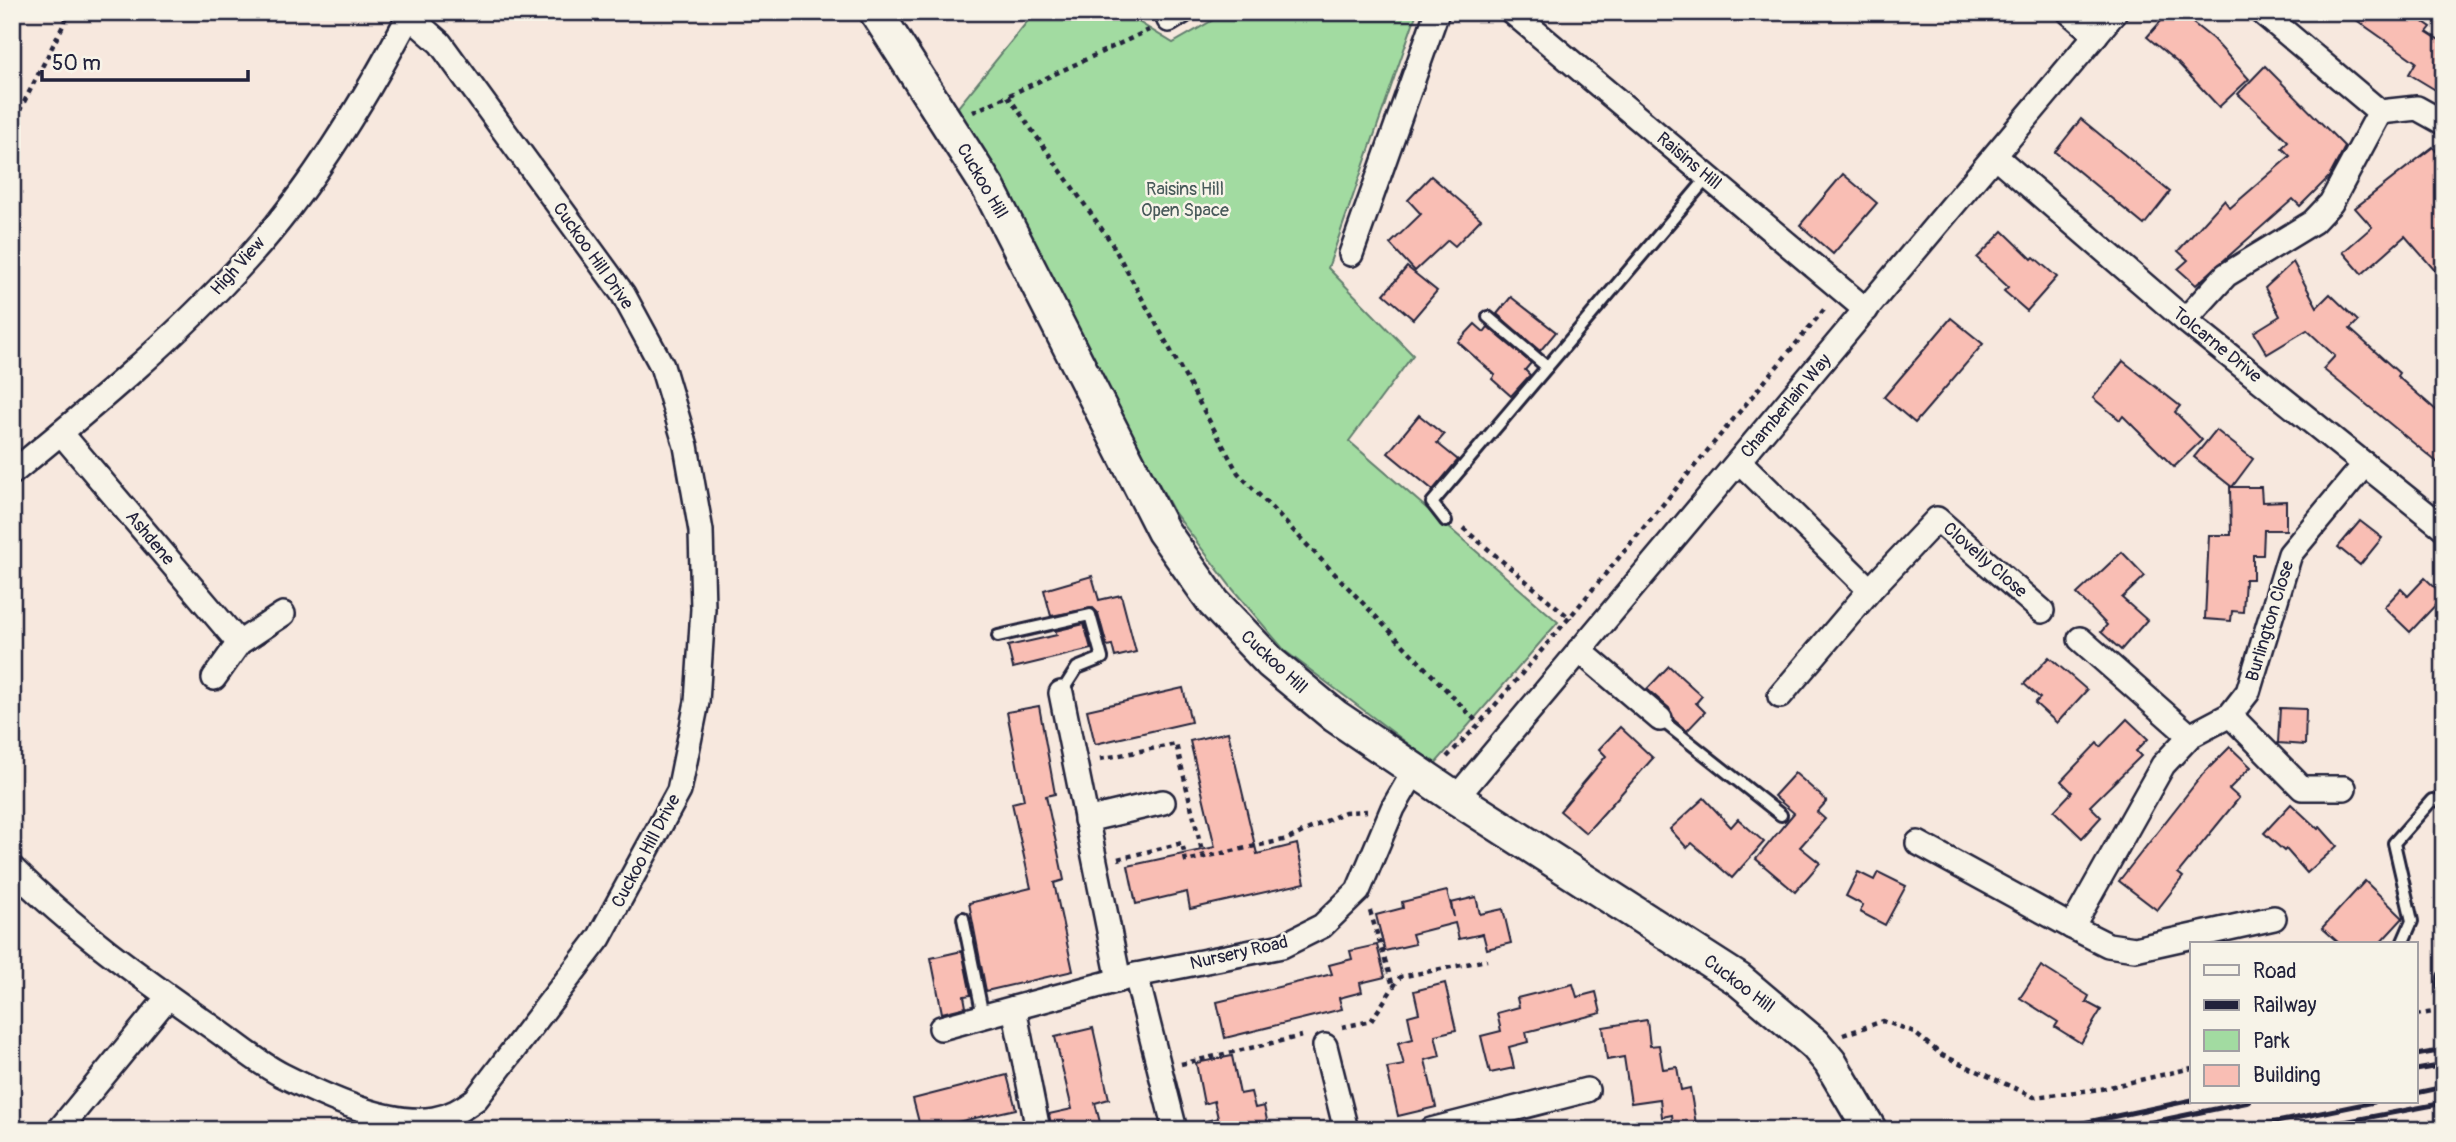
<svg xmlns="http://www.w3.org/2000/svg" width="2456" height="1142" font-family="Pangolin,sans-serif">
<rect width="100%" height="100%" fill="#f7e8de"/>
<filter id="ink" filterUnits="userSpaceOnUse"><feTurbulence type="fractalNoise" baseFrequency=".0143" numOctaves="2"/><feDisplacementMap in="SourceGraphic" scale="14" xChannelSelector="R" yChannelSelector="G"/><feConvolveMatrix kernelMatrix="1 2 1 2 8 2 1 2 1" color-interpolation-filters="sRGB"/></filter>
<g filter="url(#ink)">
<polygon fill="#a2dba1" stroke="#627e6e" stroke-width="2" points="1035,12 1122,12 1173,43 1227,12 1417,12 1328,268 1413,355 1349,441 1558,622 1435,764 1285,651 1231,587 1174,512 958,107"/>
<g fill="#f9beb4" stroke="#22223b" stroke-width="2">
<polygon points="2169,12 2179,12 2213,39 2249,79 2219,107 2178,63 2147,37"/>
<polygon points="2345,12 2409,12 2431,27 2427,32 2444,43 2444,95 2409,74 2416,62"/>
<polygon points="2265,66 2345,147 2329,177 2300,206 2293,199 2196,285 2178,269 2188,260 2178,251 2224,200 2230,208 2290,156 2282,148 2288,141 2238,94"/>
<polygon points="2081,119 2170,192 2144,225 2055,152"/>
<polygon points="2433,147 2444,162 2444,281 2405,236 2362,274 2343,252 2372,227 2355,208"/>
<polygon points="1843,174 1877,203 1833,254 1800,225"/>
<polygon points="1431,176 1481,219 1455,246 1448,240 1415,271 1390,244 1421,214 1408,200"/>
<polygon points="2003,231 2032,259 2034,257 2057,277 2027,311 2004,291 2008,287 1977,258"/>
<polygon points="2293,262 2317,307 2330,294 2358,321 2350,329 2399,373 2397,376 2444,417 2444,468 2323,369 2335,356 2307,330 2267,354 2254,332 2280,316 2265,288"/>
<polygon points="1407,267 1437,291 1413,319 1384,294"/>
<polygon points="1511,297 1556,332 1540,351 1497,314"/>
<polygon points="1951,318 1983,344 1915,423 1884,397"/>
<polygon points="1475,324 1484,332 1488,327 1531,363 1525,370 1530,375 1511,396 1492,379 1495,375 1458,342"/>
<polygon points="2123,361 2180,406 2175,412 2202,440 2174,467 2123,416 2120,420 2093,398"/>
<polygon points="1419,415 1444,435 1437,443 1458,460 1433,490 1388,453"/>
<polygon points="2216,430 2253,459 2232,487 2194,457"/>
<polygon points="2230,487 2261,487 2262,502 2286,501 2286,530 2264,530 2263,555 2253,555 2253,579 2245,579 2243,612 2232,611 2231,621 2205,619 2209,535 2231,535"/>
<polygon points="2360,521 2382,538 2360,565 2338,547"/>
<polygon points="2122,552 2145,576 2122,598 2147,620 2121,650 2101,632 2107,625 2077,594"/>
<polygon points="1092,576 1099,600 1121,595 1136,652 1115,657 1112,645 1107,646 1098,613 1093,608 1051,616 1044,590"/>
<polygon points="2425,578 2444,596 2410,632 2384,607 2401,589 2408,596"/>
<polygon points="1084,624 1091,649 1013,668 1008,646 1057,635 1055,631"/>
<polygon points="2049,657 2087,690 2057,723 2035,703 2040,698 2024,684"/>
<polygon points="1669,666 1702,696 1696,703 1705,712 1687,731 1674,720 1669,708 1647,689"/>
<polygon points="1183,688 1191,722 1095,744 1087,710"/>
<polygon points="1039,706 1055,794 1046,796 1064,880 1054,883 1073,971 986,991 969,903 1031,888 1012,803 1024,800 1007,712"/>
<polygon points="2280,708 2306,709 2305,745 2278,743"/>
<polygon points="2127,719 2148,739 2136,751 2141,756 2090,806 2101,817 2082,838 2054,811 2072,792 2061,781 2097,743 2100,747"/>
<polygon points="1620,727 1653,758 1586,833 1560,811 1606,756 1599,749"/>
<polygon points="1228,732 1257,854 1297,844 1305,883 1190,909 1187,892 1136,904 1128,866 1215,847 1190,741"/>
<polygon points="2230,747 2251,767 2229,789 2239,798 2178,873 2183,877 2157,910 2119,881 2203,774"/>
<polygon points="1795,773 1827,801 1817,812 1825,819 1800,847 1820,863 1795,892 1756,859 1794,813 1774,796"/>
<polygon points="1704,798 1731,827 1738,819 1764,842 1732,878 1692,843 1687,848 1670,829"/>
<polygon points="2291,804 2318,829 2320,827 2337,846 2307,873 2286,849 2284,851 2264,833"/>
<polygon points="1858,872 1874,880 1878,872 1906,886 1885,925 1860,912 1863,905 1846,896"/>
<polygon points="2365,881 2403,918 2379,944 2340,944 2322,928"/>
<polygon points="1447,891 1454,917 1451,903 1476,897 1480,914 1503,909 1511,943 1487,949 1483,934 1459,939 1455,923 1412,934 1415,944 1385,951 1376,915 1403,908 1402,902"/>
<polygon points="1377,945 1385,977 1360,983 1362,992 1339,998 1342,1009 1225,1038 1217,1002 1332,974 1329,965 1352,959 1350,951"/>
<polygon points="962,951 971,995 964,996 966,1007 942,1013 931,958"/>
<polygon points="2041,966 2089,996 2086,1002 2101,1010 2081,1043 2055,1027 2058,1022 2020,998"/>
<polygon points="1445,983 1456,1030 1435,1035 1440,1056 1425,1060 1436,1107 1398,1116 1387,1068 1404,1065 1398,1043 1413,1039 1408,1016 1419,1013 1414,991"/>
<polygon points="1573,984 1577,997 1596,992 1601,1013 1526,1032 1528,1042 1509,1047 1514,1068 1490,1073 1481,1036 1501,1031 1497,1013 1519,1007 1517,998"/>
<polygon points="1647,1020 1650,1046 1659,1045 1663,1069 1677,1067 1681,1090 1690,1088 1697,1130 1674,1130 1672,1115 1662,1117 1660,1099 1631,1103 1624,1057 1607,1060 1603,1027"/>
<polygon points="1093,1028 1109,1099 1095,1103 1102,1130 1052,1130 1049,1114 1072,1109 1055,1037"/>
<polygon points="1232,1056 1240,1094 1251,1092 1255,1108 1264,1106 1269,1130 1203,1130 1202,1122 1218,1118 1214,1101 1204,1104 1196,1063"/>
<polygon points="1007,1075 1016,1109 921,1130 913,1099"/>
</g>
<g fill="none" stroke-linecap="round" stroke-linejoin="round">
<defs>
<g id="service">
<polyline points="1488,317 1547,367"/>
<polyline points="1446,521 1432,503 1708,177"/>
<polyline points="998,636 1090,615 1102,658 1077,668 1061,693"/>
<polyline points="1660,719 1781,815"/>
<polyline points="963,918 983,1016"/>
<polyline points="2402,944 2412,921 2394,843 2432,800 2444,801"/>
<polyline points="2443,985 2444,977"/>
</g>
<g id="minor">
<polyline points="1512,12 1866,310"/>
<polyline points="2069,12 2096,35"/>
<polyline points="1169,20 1182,12"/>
<polyline points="2380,112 2417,108 2444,123"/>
<polyline points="1995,156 2185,320 2444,528"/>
<polyline points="1351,254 1437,12"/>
<polyline points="2185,320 2226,275 2313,222 2331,203 2380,112 2264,14"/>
<polyline points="61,433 239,643"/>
<polyline points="1740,462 1870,590 1937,519 2042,611"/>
<path d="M12,473C94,406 176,338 247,259C311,189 367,96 411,12"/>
<polyline points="2080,639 2190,736"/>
<polyline points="1579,650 1660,719"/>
<polyline points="214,678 239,643 283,614"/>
<polyline points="1061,693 1119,980 1136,975"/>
<polyline points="1780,696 1870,590"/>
<polyline points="2230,715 2302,788 2344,788"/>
<polyline points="1456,798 2115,12"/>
<polyline points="1086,820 1163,802"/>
<polyline points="1918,843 2072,927"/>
<path d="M12,868C72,928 143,979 212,1027C235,1043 258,1063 282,1075C322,1095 389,1127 434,1119C451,1116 462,1109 476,1099L599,938L679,791L697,702L703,609L701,531L686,446L662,366L623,294L440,43L409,16"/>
<polyline points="2274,918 2135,949 2108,945 2072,927 2163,765 2190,736 2230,715 2248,692 2290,554 2365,464"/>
<polyline points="941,1028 1014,1008"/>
<polyline points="1325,1046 1346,1130"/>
<polyline points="59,1130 168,997"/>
<polyline points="1038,1130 1014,1008 1119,980"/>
<polyline points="1175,1130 1136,975 1282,946 1322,926 1358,891 1393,808 1415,770"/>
<polyline points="1431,1130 1587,1090"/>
</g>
<polyline id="secondary" points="876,12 989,189 1163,531 1214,603 1271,663 1335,716 1456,798 1738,979 1815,1044 1830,1062 1870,1130"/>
</defs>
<use href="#service" stroke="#22223b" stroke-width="16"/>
<use href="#minor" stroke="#22223b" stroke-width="28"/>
<use href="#secondary" stroke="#22223b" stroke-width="37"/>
<g stroke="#22223b" stroke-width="4.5" stroke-dasharray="5 5" stroke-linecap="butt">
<polyline points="1008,96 1111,242 1238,473 1479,724"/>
<polyline points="973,112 1149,30"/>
<polyline points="12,118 20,110 70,12"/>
<polyline points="1463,528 1571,619"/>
<polyline points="1447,757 1479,724 1569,618 1827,306"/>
<polyline points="1100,759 1176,744 1203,855"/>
<polyline points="1118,859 1182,843 1186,861 1288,839 1345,812 1367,811"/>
<polyline points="1370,911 1393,986"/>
<polyline points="2416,1015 2444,1010"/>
<polyline points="1342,1027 1371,1021 1400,977 1487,960"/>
<polyline points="1843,1035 1883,1021 1912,1031 1942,1055 2034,1097 2101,1089 2192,1068"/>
<polyline points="1181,1064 1302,1036"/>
</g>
<use href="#service" stroke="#f7f3e8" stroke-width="10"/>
<use href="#minor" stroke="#f7f3e8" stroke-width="23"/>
<use href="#secondary" stroke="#f7f3e8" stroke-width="32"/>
<g stroke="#22223b" stroke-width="5">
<polyline points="2416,1055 2444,1050"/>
<polyline points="2416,1070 2444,1065"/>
<polyline points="2416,1093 2444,1087"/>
<polyline points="2050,1130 2192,1100"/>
<polyline points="2114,1130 2249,1102"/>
<polyline points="2238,1130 2374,1102"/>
<polyline points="2302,1130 2444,1103"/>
</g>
</g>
</g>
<g text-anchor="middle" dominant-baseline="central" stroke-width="5" stroke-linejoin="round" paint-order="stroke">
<g font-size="18" fill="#22223b" stroke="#f7f3e8">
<text transform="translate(1689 161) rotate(40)">Raisins Hill</text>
<text transform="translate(982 181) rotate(60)">Cuckoo Hill</text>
<text transform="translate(593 256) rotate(55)">Cuckoo Hill Drive</text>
<text transform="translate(238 266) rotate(-48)">High View</text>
<text transform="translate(2217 345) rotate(39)">Tolcarne Drive</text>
<text transform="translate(1786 406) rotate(-50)">Chamberlain Way</text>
<text transform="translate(150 538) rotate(50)">Ashdene</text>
<text transform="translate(1985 560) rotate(41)">Clovelly Close</text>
<text transform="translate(2270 621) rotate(-73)">Burlington Close</text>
<text transform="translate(1274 662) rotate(43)">Cuckoo Hill</text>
<text transform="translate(646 851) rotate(-62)">Cuckoo Hill Drive</text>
<text transform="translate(1239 953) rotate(-13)">Nursery Road</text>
<text transform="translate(1739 984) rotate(37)">Cuckoo Hill</text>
</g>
<g font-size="18" fill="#485a5a" stroke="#f7f3e8">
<text x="1185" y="189">Raisins Hill<tspan x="1185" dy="21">Open Space</tspan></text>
</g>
</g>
<rect width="2456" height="1142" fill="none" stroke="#f7f3e8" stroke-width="42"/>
<rect x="21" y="21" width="2414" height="1100" fill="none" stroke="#22223b" stroke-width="2.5" filter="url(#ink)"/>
<rect x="2190" y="942" width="228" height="161" fill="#f7f3e8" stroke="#a29fa3" stroke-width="2"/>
<rect x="2204" y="965" width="35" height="10" fill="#f7f3e8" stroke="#a29fa3" stroke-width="2"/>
<text x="2253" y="978" font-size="21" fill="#22223b">Road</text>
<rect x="2204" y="1000" width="35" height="10" fill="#22223b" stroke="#a29fa3" stroke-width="2"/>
<text x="2253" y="1012" font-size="21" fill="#22223b">Railway</text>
<rect x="2204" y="1030" width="35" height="21" fill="#a2dba1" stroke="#a29fa3" stroke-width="2"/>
<text x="2253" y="1048" font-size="21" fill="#22223b">Park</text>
<rect x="2204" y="1065" width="35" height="21" fill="#f9beb4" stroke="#a29fa3" stroke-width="2"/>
<text x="2253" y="1082" font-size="21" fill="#22223b">Building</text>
<path d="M42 70v10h206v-10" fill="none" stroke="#22223b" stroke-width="3.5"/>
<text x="52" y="70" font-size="21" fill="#22223b" stroke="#f7f3e8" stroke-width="5" paint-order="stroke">50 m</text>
</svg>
